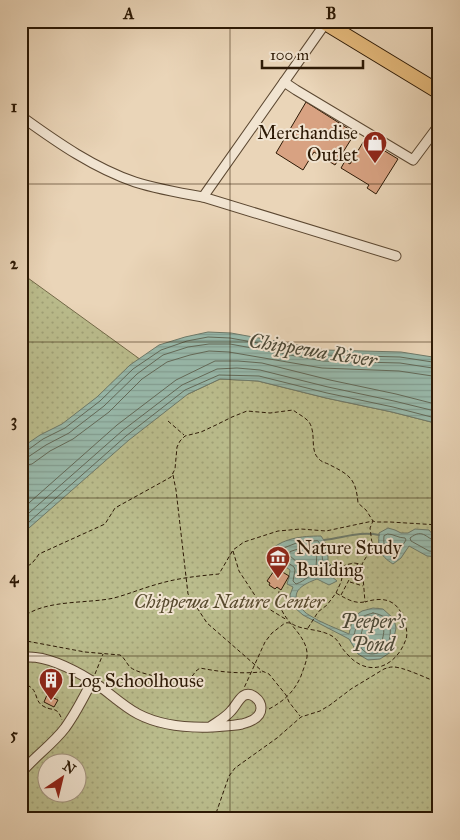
<svg xmlns="http://www.w3.org/2000/svg" width="460" height="840" font-family="'IM FELL Great Primer',serif">
<defs>
<pattern id="park-dots" width="8" height="8" patternUnits="userSpaceOnUse" patternTransform="scale(1.25)"><rect width="8" height="8" fill="#babc8c"/><path d="M2 2h.1M6 6h.1" fill="none" stroke="#a0a177" stroke-width="1.8" stroke-linecap="round"/></pattern>
<pattern id="water-rules" width="6" height="5" patternUnits="userSpaceOnUse" patternTransform="scale(1.25)"><rect width="6" height="5" fill="#98b9ab"/><path d="M0 2.5h6" fill="none" stroke="#839e92"/></pattern>
</defs>
<rect width="100%" height="100%" fill="#ead5b8"/>
<filter id="stains"><feTurbulence type="fractalNoise" baseFrequency=".004" numOctaves="4"/><feColorMatrix values="0 0 0 0 .2 0 0 0 0 .09 0 0 0 0 .02 0 0 0 .5 -.17"/></filter>
<radialGradient id="worn" r=".72"><stop offset=".6" stop-color="#630" stop-opacity="0"/><stop offset="1" stop-color="#630" stop-opacity=".3"/></radialGradient>
<path fill="url(#park-dots)" stroke="#736a48" fill-rule="evenodd" d="M21,273L188,394L220,379L258,381L326,398L392,412L439,424V819H21ZM48,762H78V792H48Z"/>
<g fill="url(#water-rules)" stroke="#6d7969">
<polygon points="208,332 231,333 325,350 401,352 439,358 439,424 392,412 326,398 258,381 220,379 188,394 129,440 21,535 21,448 40,435 62,424 97,397 130,365 159,345 185,337"/>
<path d="M388,528L395,530L401,533H408L415,529L429,530L434,536L439,538V557L427,556L409,546L401,558L393,564C379,555 378,549 379,533Z"/>
<path d="M321,536C327,544 328,551 328,562L331,565L330,575L337,581L329,585L317,579C304,584 289,591 300,606C303,610 305,613 309,615C321,623 336,628 349,634L353,617L362,611L373,608L383,609L394,619L396,628L391,652L380,659L368,660L358,654L349,639L303,615L295,608L291,602L290,595L293,587L287,584L289,577L290,570L267,553C282,538 301,536 321,536Z"/>
</g>
<g fill="none" stroke-linecap="round" stroke-linejoin="round">
<g stroke="#626958" stroke-width="1">
<polyline points="21,452 25,452 43,439 65,428 100,401 133,369 161,350 187,341 208,337 230,338 324,355 400,357 439,363"/>
<polyline points="21,458 28,457 46,445 69,433 104,406 137,374 163,355 188,347 209,344 230,344 323,361 400,363 439,369"/>
<polyline points="21,466 32,464 50,451 73,439 109,412 142,379 167,362 190,355 209,351 229,352 322,368 399,371 439,377"/>
<polyline points="21,510 117,425 176,380 215,361 238,361 262,363 330,380 396,394 439,405"/>
<polyline points="21,520 122,431 182,385 217,369 237,368 260,370 328,387 394,401 439,412"/>
<polyline points="21,529 126,436 185,390 219,375 259,376 327,393 393,407 439,419"/>
<path d="M388,534C394,534 398,538 405,538L406,540L397,554L393,557C385,554 383,545 384,536Z"/>
<path d="M318,541C324,548 321,554 323,562C324,567 326,568 325,574L323,575C311,571 306,581 296,584L293,581L295,570L294,567L276,554V551L299,542Z"/>
<path d="M439,542C426,540 424,527 410,538L411,541L429,551L439,552"/>
<polygon points="301,548 314,547 316,548 317,553 316,567 302,571 298,563 289,555 290,552"/>
<path d="M373,613C394,616 392,633 387,648C369,660 362,653 354,635C358,621 357,617 373,613Z"/>
<path d="M373,620C388,621 384,634 381,644C369,652 366,645 361,635C363,626 364,622 373,620Z"/>
</g>
<path stroke="#6d7969" stroke-width="2" d="M324,540C343,538 360,531 379,535"/>
</g>
<g fill="#d8a282" stroke="#2c1905">
<polygon points="306,102 355,133 335,165 314,152 303,170 276,153"/>
<polygon points="365,139 398,159 376,194 367,188 369,185 341,168 345,161 350,164"/>
<polygon points="276,568 289,576 281,590 277,587 275,589 269,585 270,583 267,581"/>
<polygon points="47,695 58,700 54,707 44,702"/>
</g>
<g fill="none" stroke-linecap="round" stroke-linejoin="round">
<defs>
<g id="minor">
<polyline points="284,82 296,90 413,160 439,125"/>
<path d="M22,117C58,143 94,168 135,182C157,189 180,193 203,197L396,256"/>
<polyline points="203,197 327,21"/>
<path d="M21,658C43,653 74,670 92,681C108,691 121,705 138,714C161,726 186,728 212,727C222,726 232,726 242,724C250,722 261,718 261,708C261,700 251,691 243,696C238,700 235,707 231,711C225,718 217,722 210,727"/>
<path d="M21,773C34,757 52,745 65,728C75,714 84,697 92,681"/>
</g>
<polyline id="highway" points="322,21 439,92"/>
</defs>
<use href="#minor" stroke="#5c4832" stroke-width="11"/>
<use href="#highway" stroke="#2c1905" stroke-width="16"/>
<g stroke="#2c1905" stroke-width="1" stroke-dasharray="4 2.5" stroke-linecap="butt">
<polyline points="168,421 184,435"/>
<polyline points="173,475 176,490 188,594 207,623 262,671 269,674 286,695 289,702 300,716"/>
<polyline points="386,544 388,549"/>
<polyline points="371,549 380,549 387,547"/>
<polyline points="233,551 239,571 256,597 269,609 287,620"/>
<polyline points="326,564 328,569"/>
<polyline points="327,566 337,564 343,565"/>
<path d="M21,567C31,567 34,561 39,554L105,524L115,508L171,477L175,469L177,447L180,441L185,436L201,432L216,425L232,417L247,411L270,413L293,410C298,414 305,417 309,422C317,434 309,450 319,459C321,462 327,463 330,465C350,475 356,479 358,503L366,510L373,521L376,522H390L439,525"/>
<polyline points="350,582 363,586"/>
<polyline points="336,593 341,582 345,565 354,563 361,564"/>
<polyline points="341,595 358,563"/>
<path d="M21,619C42,599 87,604 114,598C129,594 143,588 158,584C178,578 198,576 219,574L233,550L244,542L278,531L301,529L326,531L373,521L370,528L372,543L371,549L362,564L365,602C384,596 398,600 404,620C406,626 408,633 406,639C398,663 374,678 352,659C349,656 345,652 342,648C339,643 337,639 332,636C322,630 309,630 299,627C292,625 292,622 285,623L272,633L265,642L244,688"/>
<path d="M308,628L318,612L327,605L336,593C345,598 354,604 364,602"/>
<path d="M21,640L85,652L120,655C125,658 126,663 130,667C139,675 172,679 185,681L190,679L196,671L200,668C220,672 240,674 261,672"/>
<polyline points="95,674 103,654"/>
<path d="M21,683C41,688 32,699 43,706C52,712 57,705 62,720"/>
<path d="M269,709C284,701 294,692 301,676C303,670 306,663 307,657C309,637 286,624 280,606C278,601 279,595 279,590"/>
<path d="M214,819L229,776L235,768L277,738L301,717L320,711L330,705L351,689L384,669C387,668 390,667 392,667C402,666 428,679 439,683"/>
</g>
<use href="#minor" stroke="#f1e4d1" stroke-width="9"/>
<use href="#highway" stroke="#e5ba7c" stroke-width="14"/>
</g>
<path fill="none" stroke="#2c1905" stroke-width="1" stroke-opacity="0.55" d="M230,21V819M21,184H439M21,342H439M21,498H439M21,656H439"/>
<defs>
<symbol id="shop-pin" viewBox="-11 -11 22 30"><path d="M0 17L-7.5 6A9.5 9.5 0 1 1 7.5 6Z" fill="#8f2418" stroke="#f1e4d1"/><path d="M-5-2.5h2.3a2.7 3.5 0 0 1 5.4 0H5L5.5 6h-11ZM-1.5-2.5h3a1.5 2.3 0 0 0-3 0Z" fill="#fff"/></symbol>
<symbol id="museum-pin" viewBox="-11 -11 22 30"><path d="M0 17L-7.5 6A9.5 9.5 0 1 1 7.5 6Z" fill="#8f2418" stroke="#f1e4d1"/><path d="M0-6L6-3V-2H-6V-3ZM-5-1h2V3h-2ZM-1-1h2V3h-2ZM3-1h2V3H3ZM-6 4H6V6H-6Z" fill="#fff"/></symbol>
<symbol id="building-pin" viewBox="-11 -11 22 30"><path d="M0 17L-7.5 6A9.5 9.5 0 1 1 7.5 6Z" fill="#8f2418" stroke="#f1e4d1"/><path d="M-4-6H4V6H1V3H-1V6H-4ZM-2.5-4.3h1.7v1.8h-1.7ZM.8-4.3h1.7v1.8H.8ZM-2.5-1h1.7V.8h-1.7ZM.8-1h1.7V.8H.8Z" fill="#fff"/></symbol>
</defs>
<g fill-rule="evenodd">
<use href="#shop-pin" x="361" y="129" width="28" height="38"/>
<use href="#museum-pin" x="264" y="544" width="28" height="38"/>
<use href="#building-pin" x="37" y="666" width="28" height="38"/>
</g>
<g text-anchor="middle" dominant-baseline="central" stroke-width="4" stroke-linejoin="round" paint-order="stroke">
<g font-size="19" fill="#2c1905" stroke="#f1e4d1" text-anchor="start">
<text x="358" y="132" text-anchor="end">Merchandise<tspan x="358" dy="22">Outlet</tspan></text>
<text x="296" y="547">Nature Study<tspan x="296" dy="22">Building</tspan></text>
<text x="68" y="680">Log Schoolhouse</text>
</g>
<g font-size="19" font-style="italic" fill="#574a2e" stroke="#f1e4d1">
<text x="229" y="601">Chippewa Nature Center</text>
</g>
<g font-size="20" font-style="italic" fill="#4c4937" stroke="#f1e4d1">
<text transform="translate(313 350) rotate(9)">Chippewa River</text>
<text x="373" y="621">Peeper's<tspan x="373" dy="23">Pond</tspan></text>
</g>
</g>
<rect width="460" height="840" fill="none" stroke="#ead5b8" stroke-width="55"/>
<g transform="translate(62 778) rotate(35)"><circle r="24" fill="#f1e4d1" stroke="#a2937f"/>
<path d="M0-4L9 19L0 12L-9 19Z" fill="#8f2418"/>
<text y="-8" font-size="14" font-weight="bold" text-anchor="middle" fill="#2c1905">N</text>
</g>
<path d="M262 60v8h101v-8" fill="none" stroke="#2c1905" stroke-width="2.5"/>
<text x="270" y="60" font-size="15" fill="#2c1905" stroke="#f1e4d1" stroke-width="4" paint-order="stroke">100 m</text>
<rect x="28" y="28" width="404" height="784" fill="none" stroke="#2c1905" stroke-width="2"/>
<g font-size="16" text-anchor="middle" font-weight="bold" fill="#2c1905">
<text x="129" y="19">A</text>
<text x="331" y="19">B</text>
<text x="14" y="112">1</text>
<text x="14" y="269">2</text>
<text x="14" y="426">3</text>
<text x="14" y="583">4</text>
<text x="14" y="740">5</text>
</g>
<rect width="100%" height="100%" filter="url(#stains)"/>
<rect width="100%" height="100%" fill="url(#worn)"/>
</svg>
